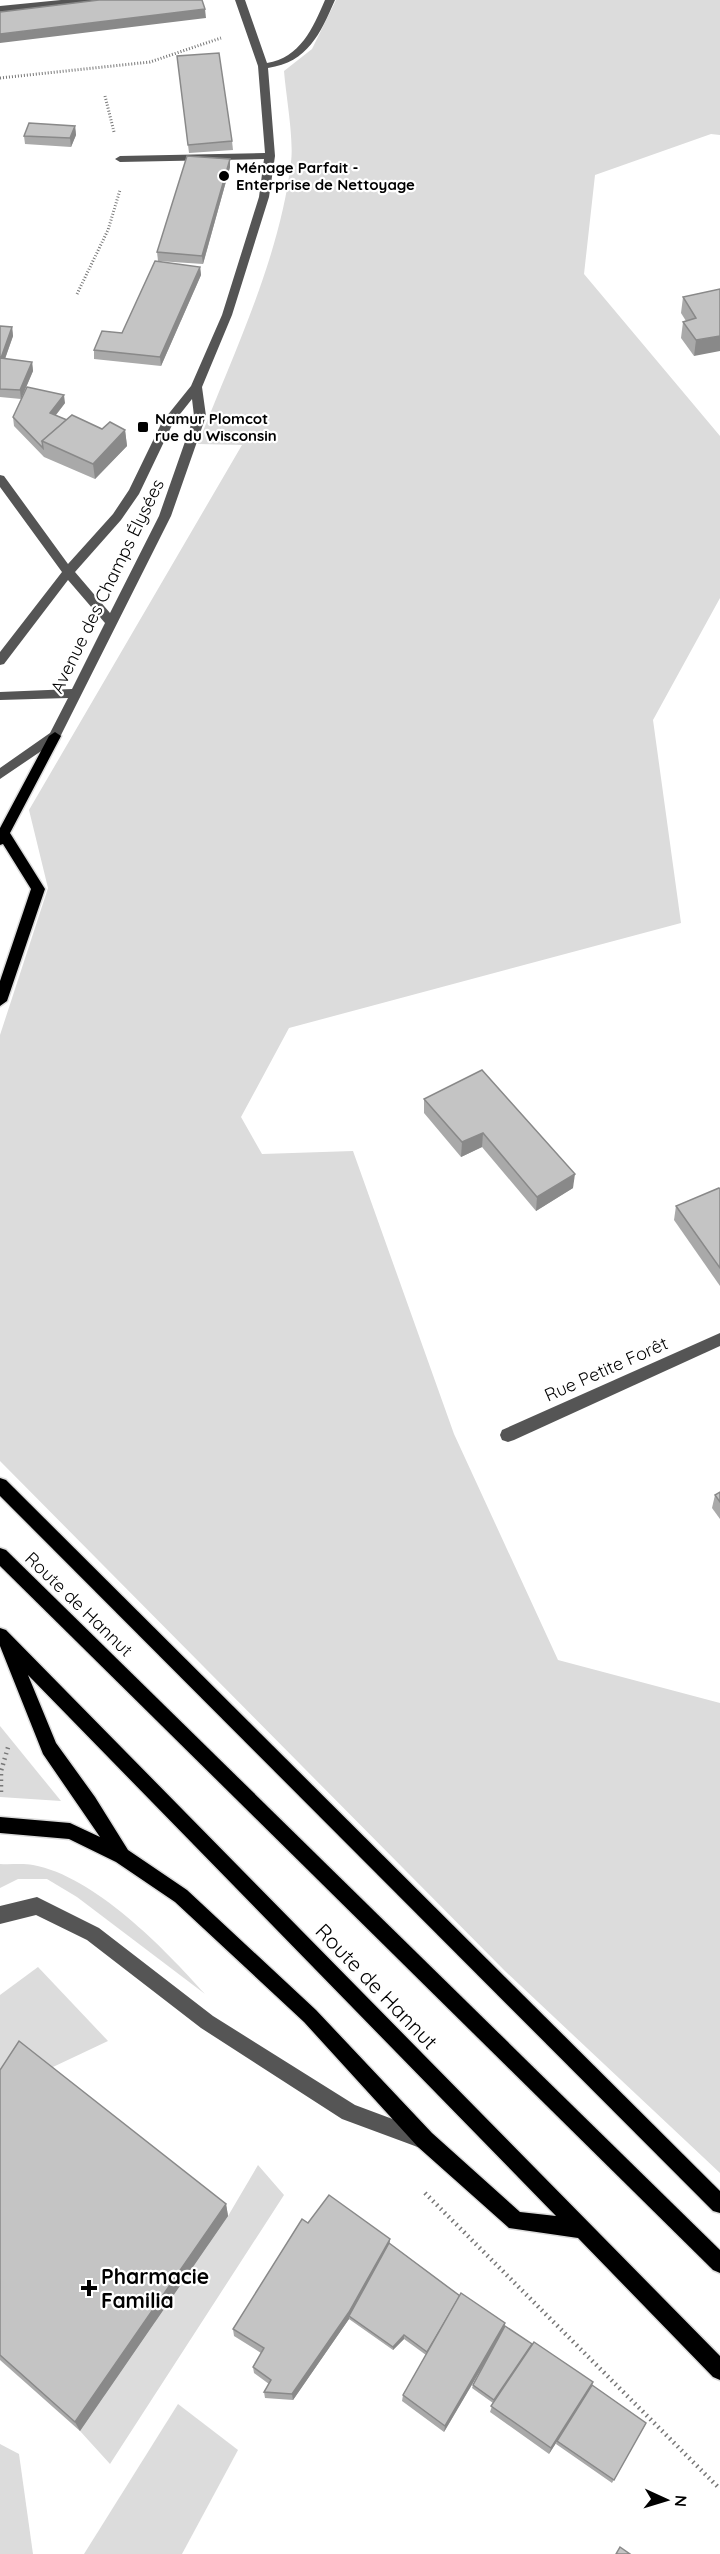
<svg xmlns="http://www.w3.org/2000/svg" width="720" height="2554" font-family="Quicksand,sans-serif">
<rect width="100%" height="100%" fill="#fff"/>
<g fill="#dcdcdc">
<path d="M336,0H720V135L711,134L595,175L584,274L720,436V598L653,720L681,923L289,1028L241,1117L262,1154L353,1151L454,1434L558,1660L720,1703V2173L505,1971L0,1461V1035L48,888L29,810L242,445L198,444C233,354 280,258 291,162C294,139 286,96 284,71L312,49Z"/>
<polygon points="0,1726 61,1801 0,1797"/>
<path d="M0,1864C10,1865 22,1863 33,1865C94,1876 165,1949 205,1994L77,1897L47,1879H18L0,1888Z"/>
<polygon points="38,1967 108,2041 0,2092 0,1995"/>
<polygon points="258,2165 284,2195 110,2464 80,2431 228,2216"/>
<polygon points="178,2404 238,2450 182,2554 84,2554"/>
<polygon points="0,2444 19,2454 33,2554 0,2554"/>
</g>
<g fill="none" stroke-linecap="round" stroke-linejoin="round">
<defs>
<g id="major">
<polygon points="55,732 61,736 10,833 45,889 7,1001 0,1006 0,981 31,889 3,844 0,845 0,828 49,736"/>
<polygon points="0,1478 6,1480 720,2191 720,2213 713,2211 0,1496"/>
<polygon points="0,1548 6,1550 720,2250 720,2273 713,2270 0,1566"/>
<path d="M0,1628L6,1630L720,2356V2380L713,2377L578,2238L509,2228L418,2147L304,2022L175,1902L116,1862L69,1839L0,1833V1817L70,1823L100,1837L43,1754L0,1646ZM28,1675L556,2216L520,2212L432,2133L316,2010L187,1890L128,1850L95,1797L56,1743Z"/>
</g>
</defs>
<use href="#major" stroke="#dbdbdb" stroke-width="3"/>
<g stroke="#777" stroke-width="3" stroke-dasharray="1 2" stroke-linecap="butt">
<polyline points="0,78 150,62 221,38"/>
<polyline points="105,96 114,132"/>
<polyline points="77,294 108,230 120,190"/>
</g>
<g stroke="#777" stroke-width="4.5" stroke-dasharray="1.5 4" stroke-linecap="butt">
<polyline points="1,1792 1,1771 9,1744"/>
<polyline points="425,2193 720,2489"/>
</g>
<g fill="#555" fill-rule="evenodd">
<polygon points="61,0 95,0 90,3 0,12 0,6"/>
<path d="M235,0H245L267,63C300,58 313,28 325,0H335C320,34 308,62 268,68L275,156L269,197L232,315L202,387L206,416L171,516L59,739L0,779V768L50,733L68,698L0,700V692L72,689L105,623L68,580L4,664L0,665V652L62,572L0,487V475L4,476L68,564L113,514L129,490L162,422L191,386L222,315L259,197L264,159L120,162L115,159L120,156L265,153L258,66ZM192,399L194,416L159,516L110,613L75,572L121,520L139,494L173,423Z"/>
<polygon points="720,1333 720,1346 514,1440 508,1442 502,1440 500,1435 502,1430"/>
<polygon points="37,1897 99,1928 213,2016 355,2105 430,2133 432,2140 430,2147 423,2149 342,2119 201,2028 87,1940 36,1915 0,1924 0,1906"/>
</g>
<use href="#major" fill="#000" fill-rule="evenodd"/>
</g>
<g fill="#a9a9a9">
<polygon points="177,56 232,141 233,150 189,153"/>
<polygon points="75,126 76,135 71,147 25,144 24,136"/>
<polygon points="230,159 230,167 203,264 158,261 157,252"/>
<polygon points="200,267 201,275 161,366 94,359 94,350 122,333"/>
<polygon points="720,289 694,356 681,338 683,322 686,321 681,313 683,297"/>
<polygon points="0,326 12,327 13,336 5,359 32,362 33,371 21,399 0,397"/>
<polygon points="65,403 56,415 67,420 102,429 125,430 127,446 95,479 44,457 14,426 13,417"/>
<polygon points="482,1070 573,1188 536,1211 482,1147 461,1157 424,1113 424,1099"/>
<polygon points="720,1189 720,1286 674,1220 676,1206"/>
<polygon points="720,1492 720,1519 712,1508 715,1495"/>
<polygon points="0,2070 226,2204 228,2216 80,2431 0,2360"/>
<polygon points="308,2223 390,2239 389,2243 460,2296 505,2323 505,2326 646,2423 612,2483 556,2444 557,2441 549,2454 490,2412 493,2403 472,2388 473,2385 483,2366 444,2432 402,2401 403,2395 426,2355 404,2339 393,2350 349,2319 293,2400 265,2398 264,2392 269,2384 254,2373 253,2367 261,2353 234,2336 233,2329"/>
</g>
<g fill="#898989">
<polygon points="205,9 206,18 0,43 0,34"/>
<polygon points="75,126 76,135 71,147 70,138"/>
<polygon points="230,159 230,167 203,264 202,256"/>
<polygon points="200,267 201,275 161,366 160,357"/>
<polygon points="12,327 13,336 2,367 1,358"/>
<polygon points="720,336 720,351 694,356 696,340"/>
<polygon points="32,362 33,371 21,399 20,390"/>
<polygon points="64,395 65,403 51,421 50,413"/>
<polygon points="125,430 127,446 95,479 93,464"/>
<polygon points="483,1133 482,1147 461,1157 462,1142"/>
<polygon points="575,1174 573,1188 536,1211 537,1197"/>
<polygon points="226,2204 228,2216 80,2431 75,2422"/>
<polygon points="390,2239 389,2247 349,2316 349,2319 293,2400 292,2394"/>
<polygon points="505,2323 504,2330 444,2432 445,2426"/>
<polygon points="404,2335 404,2339 393,2350 393,2347"/>
<polygon points="593,2382 591,2389 549,2454 551,2448"/>
</g>
<g fill="#c4c4c4" stroke="#898989" stroke-width="1.5">
<polygon points="99,0 202,0 205,9 0,34 0,12"/>
<polygon points="219,53 232,141 188,145 177,56"/>
<polygon points="29,123 75,126 70,138 24,136"/>
<polygon points="187,156 230,159 202,256 157,252"/>
<polygon points="155,261 200,267 160,357 94,350 102,331 122,333"/>
<polygon points="720,289 720,336 696,340 683,322 696,318 683,297"/>
<polygon points="0,326 12,327 1,358 32,362 20,390 0,389"/>
<polygon points="27,387 64,395 50,413 67,420 42,441 43,448 13,417"/>
<polygon points="72,415 102,429 110,422 125,430 93,464 42,441"/>
<polygon points="482,1070 575,1174 537,1197 483,1133 462,1142 424,1099"/>
<polygon points="719,1188 720,1189 720,1268 676,1206"/>
<polygon points="720,1492 720,1502 715,1495"/>
<polygon points="19,2041 226,2204 75,2422 0,2355 0,2070"/>
<polygon points="329,2195 390,2239 349,2312 292,2394 264,2392 271,2380 253,2367 264,2348 233,2329 302,2219 308,2223"/>
<polygon points="389,2243 460,2296 427,2352 404,2335 393,2347 349,2316"/>
<polygon points="461,2293 505,2323 445,2426 403,2395"/>
<polygon points="505,2326 532,2344 494,2400 473,2385"/>
<polygon points="534,2342 593,2382 551,2448 491,2406"/>
<polygon points="592,2385 646,2423 614,2480 557,2441"/>
<polygon points="620,2547 630,2554 616,2554"/>
</g>
<g fill="#000" stroke="#fff" stroke-width="2">
<circle cx="224" cy="176" r="6"/>
<rect x="137" y="421" width="12" height="12" rx="3"/>
<path d="M86 2279h6v6h6v6h-6v6h-6v-6h-6v-6h6z"/>
</g>
<g text-anchor="middle" dominant-baseline="central" stroke-width="4.5" stroke-linejoin="round" paint-order="stroke">
<g font-size="15" font-weight="bold" fill="#000" stroke="#fff" text-anchor="start">
<text x="236" y="167">Ménage Parfait -<tspan x="236" dy="17">Enterprise de Nettoyage</tspan></text>
<text x="155" y="418">Namur Plomcot<tspan x="155" dy="17">rue du Wisconsin</tspan></text>
</g>
<g font-size="18" fill="#000" stroke="#fff">
<text transform="translate(107 586) rotate(-64)">Avenue des Champs Élysées</text>
<text transform="translate(606 1369) rotate(-24)">Rue Petite Forêt</text>
<text transform="translate(79 1604) rotate(44)">Route de Hannut</text>
</g>
<g font-size="21" fill="#000" stroke="#fff">
<text transform="translate(377 1986) rotate(46)">Route de Hannut</text>
</g>
<g font-size="21" font-weight="bold" fill="#000" stroke="#fff" text-anchor="start">
<text x="101" y="2276">Pharmacie<tspan x="101" dy="24">Familia</tspan></text>
</g>
</g>
<g transform="translate(666 2500) rotate(94)" stroke="#ffffff" stroke-width="4.5" paint-order="stroke">
<path d="M0-4.5L10 22L0 15L-10 22Z" fill="#000000"/>
<text y="-9" font-size="16" font-weight="bold" text-anchor="middle" fill="#000000">N</text>
</g>
</svg>
